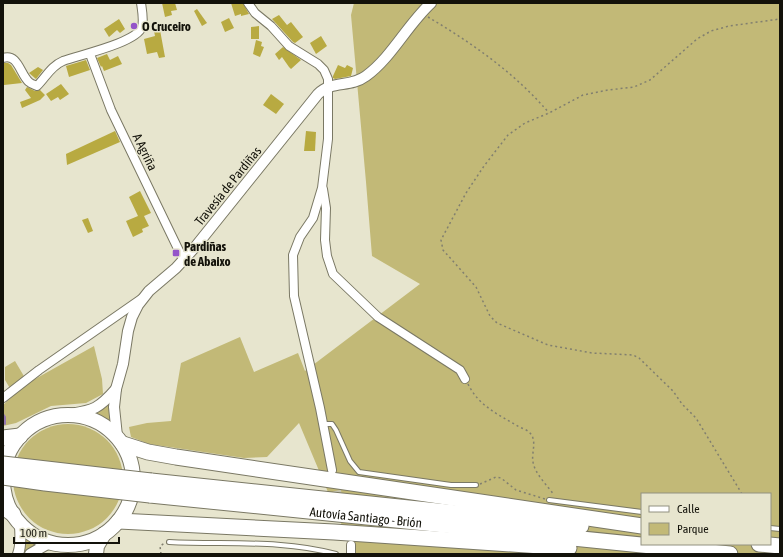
<svg xmlns="http://www.w3.org/2000/svg" width="783" height="557" font-family="'Asap Condensed',sans-serif">
<rect width="100%" height="100%" fill="#e7e5ce"/>
<g fill="#c2b977" fill-rule="evenodd">
<path d="M354,3H780V554H354L299,423L267,457L244,458L149,444L131,437L129,427L147,423L171,421L181,363L240,337L254,372L298,353L305,371L420,284L372,256L366,182L351,15ZM642,494H770V544H642Z"/>
<polygon points="94,346 102,379 103,394 86,403 51,406 16,423 3,426 3,405 14,395 5,380 5,367 15,361 28,383"/>
<polygon points="112,399 112,424 94,414 101,410"/>
<circle cx="68" cy="479" r="55"/>
<polygon points="25,534 40,544 23,554"/>
</g>
<g fill="none" stroke-linecap="round" stroke-linejoin="round">
<polyline stroke="#9678b1" stroke-width="2" points="3,414 5,417 5,424"/>
</g>
<g fill="#b8aa41">
<polygon points="162,3 175,3 177,10 171,11 172,15 165,17"/>
<polygon points="231,3 243,3 249,14 241,16 241,14 235,16"/>
<polygon points="197,9 207,23 202,26 194,11"/>
<polygon points="279,15 287,25 291,22 303,37 295,43 293,42 272,19"/>
<polygon points="229,18 234,28 225,32 221,22"/>
<polygon points="119,19 125,29 120,33 117,30 109,37 104,29"/>
<polygon points="259,26 259,39 251,39 251,27"/>
<polygon points="160,30 165,57 159,58 157,52 147,54 144,39 155,36 154,31"/>
<polygon points="321,36 327,46 316,54 310,43"/>
<polygon points="256,40 262,42 261,46 264,47 260,57 253,54"/>
<polygon points="283,47 301,60 291,69 289,67 282,57 279,60 275,54"/>
<polygon points="107,54 110,60 118,56 122,64 104,71 102,66 101,67 97,58"/>
<polygon points="86,60 90,70 69,77 66,66"/>
<polygon points="3,63 8,63 11,65 22,83 4,85"/>
<polygon points="338,65 345,68 347,65 353,68 351,76 335,79 333,78 333,76"/>
<polygon points="38,67 43,70 36,79 29,73"/>
<polygon points="61,84 69,94 60,100 58,97 51,101 46,94"/>
<polygon points="27,87 35,91 40,90 45,95 40,100 22,108 20,102 31,98 25,90"/>
<polygon points="271,94 284,104 276,114 263,105"/>
<polygon points="115,131 120,142 67,165 66,154"/>
<polygon points="306,131 316,132 315,151 304,151"/>
<polygon points="140,191 151,213 144,216 149,226 142,229 143,232 133,237 126,221 138,216 129,197"/>
<polygon points="88,218 93,231 88,233 82,220"/>
</g>
<g fill="none" stroke-linecap="round" stroke-linejoin="round">
<polyline stroke="#c7c5b1" stroke-width="8" stroke-dasharray="8 4" stroke-linecap="butt" points="334,479 348,535"/>
<defs>
<g id="service">
<polyline points="324,424 332,424 336,430 350,461 359,472 451,485 476,485"/>
<polyline points="549,500 642,512"/>
<polyline points="770,528 780,529"/>
<path d="M169,542C225,545 281,539 336,554"/>
</g>
<g id="minor">
<polyline points="248,3 255,13 271,26 289,46 318,64 324,70 328,79 328,139 322,188 313,218 300,237 293,255 294,296 320,408 332,470"/>
<polyline points="90,54 111,110 181,255 185,259"/>
<path d="M3,58C18,53 20,74 29,82C31,84 35,85 37,86C46,77 51,66 63,61C79,55 136,43 142,27C144,20 142,10 141,3"/>
<polyline points="323,189 326,208 325,240 327,256 333,274 378,317 460,370 465,379"/>
<polyline points="3,398 39,370 141,299"/>
<polyline points="351,545 351,554"/>
</g>
<g id="tertiary">
<path d="M65,415C92,410 97,411 116,389"/>
<path d="M117,436L114,407L116,389L123,364L128,331L132,317L138,305L149,291L176,268L196,246L318,94C332,80 350,88 366,76C392,57 407,25 431,3"/>
<path d="M18,554C22,544 20,534 20,523"/>
<polyline points="30,554 51,542"/>
</g>
<g id="trunk">
<circle cx="68" cy="480" r="65"/>
<polyline points="96,554 97,546 104,534"/>
</g>
<g id="motorway">
<polyline points="3,438 20,436"/>
<polyline points="123,444 148,452 176,457 642,526"/>
<polyline points="151,481 581,526"/>
<path id="s1" d="M150,495L730,554"/>
<polyline points="3,507 13,514"/>
<polyline points="119,521 334,532 569,548"/>
<polyline points="759,544 780,546"/>
</g>
</defs>
<use href="#service" stroke="#7a7864" stroke-width="6"/>
<use href="#minor" stroke="#7a7864" stroke-width="10"/>
<use href="#tertiary" stroke="#7a7864" stroke-width="12"/>
<use href="#trunk" stroke="#7a7864" stroke-width="16"/>
<use href="#motorway" stroke="#7a7864" stroke-width="17"/>
<g stroke="#817f6f" stroke-width="1.5" stroke-dasharray="2 3" stroke-linecap="butt">
<path d="M428,17C472,43 516,74 549,113"/>
<path d="M468,384C478,405 497,414 516,425C520,428 526,429 529,432C538,440 531,453 533,462C535,474 547,485 554,495"/>
<polyline points="480,484 496,477 501,478 516,490 545,499"/>
<polyline points="742,494 696,418 682,404 673,391 639,358 633,355 592,353 548,345 497,323 490,316 476,287 443,250 441,240 466,193 484,166 508,135 525,123 549,113 583,95 608,90 634,87 650,80 697,39 711,31 729,26 780,19"/>
<polyline points="161,554 160,546 165,543"/>
</g>
<use href="#service" stroke="#fff" stroke-width="4"/>
<use href="#minor" stroke="#fff" stroke-width="8"/>
<use href="#tertiary" stroke="#fff" stroke-width="10"/>
<use href="#trunk" stroke="#fff" stroke-width="14"/>
<use href="#motorway" stroke="#fff" stroke-width="15"/>
<defs>
<g id="motorway-bridge">
<polyline points="3,464 151,481"/>
<polyline points="3,477 45,483 150,495"/>
</g>
</defs>
<use href="#motorway-bridge" stroke="#7a7864" stroke-width="17" stroke-linecap="butt"/>
<use href="#motorway-bridge" stroke="#fff" stroke-width="15"/>
</g>
<g fill="#9454c9" stroke="#e7e5ce" stroke-width="1.5">
<circle cx="134" cy="26" r="4"/>
<rect x="172" y="249" width="8" height="8" rx="2"/>
</g>
<g text-anchor="middle" dominant-baseline="central" stroke-width="3" stroke-linejoin="round" paint-order="stroke">
<g font-size="13" font-weight="bold" fill="#13120a" stroke="#e7e5ce" text-anchor="start">
<text x="142" y="26">O Cruceiro</text>
<text x="184" y="246">Pardiñas<tspan x="184" dy="15">de Abaixo</tspan></text>
</g>
<g font-size="13" fill="#13120a" stroke="#e7e5ce">
<text transform="translate(145 152) rotate(64)">A Agriña</text>
<text transform="translate(228 186) rotate(-51)">Travesía de Pardiñas</text>
<text stroke="none"><textPath href="#s1" startOffset="217">Autovía Santiago - Brión</textPath></text>
</g>
</g>
<rect width="783" height="557" fill="none" stroke="#13120a" stroke-width="8"/>
<rect x="641" y="493" width="130" height="52" fill="#e7e5ce" stroke="#929180"/>
<rect x="649" y="506" width="20" height="6" fill="#ffffff" stroke="#929180"/>
<text x="677" y="513" font-size="12" fill="#13120a">Calle</text>
<rect x="649" y="523" width="20" height="12" fill="#c2b977" stroke="#929180"/>
<text x="677" y="533" font-size="12" fill="#13120a">Parque</text>
<path d="M14 537v6h105v-6" fill="none" stroke="#13120a" stroke-width="2"/>
<text x="20" y="537" font-size="12" fill="#13120a" stroke="#e7e5ce" stroke-width="3" paint-order="stroke">100 m</text>
</svg>
